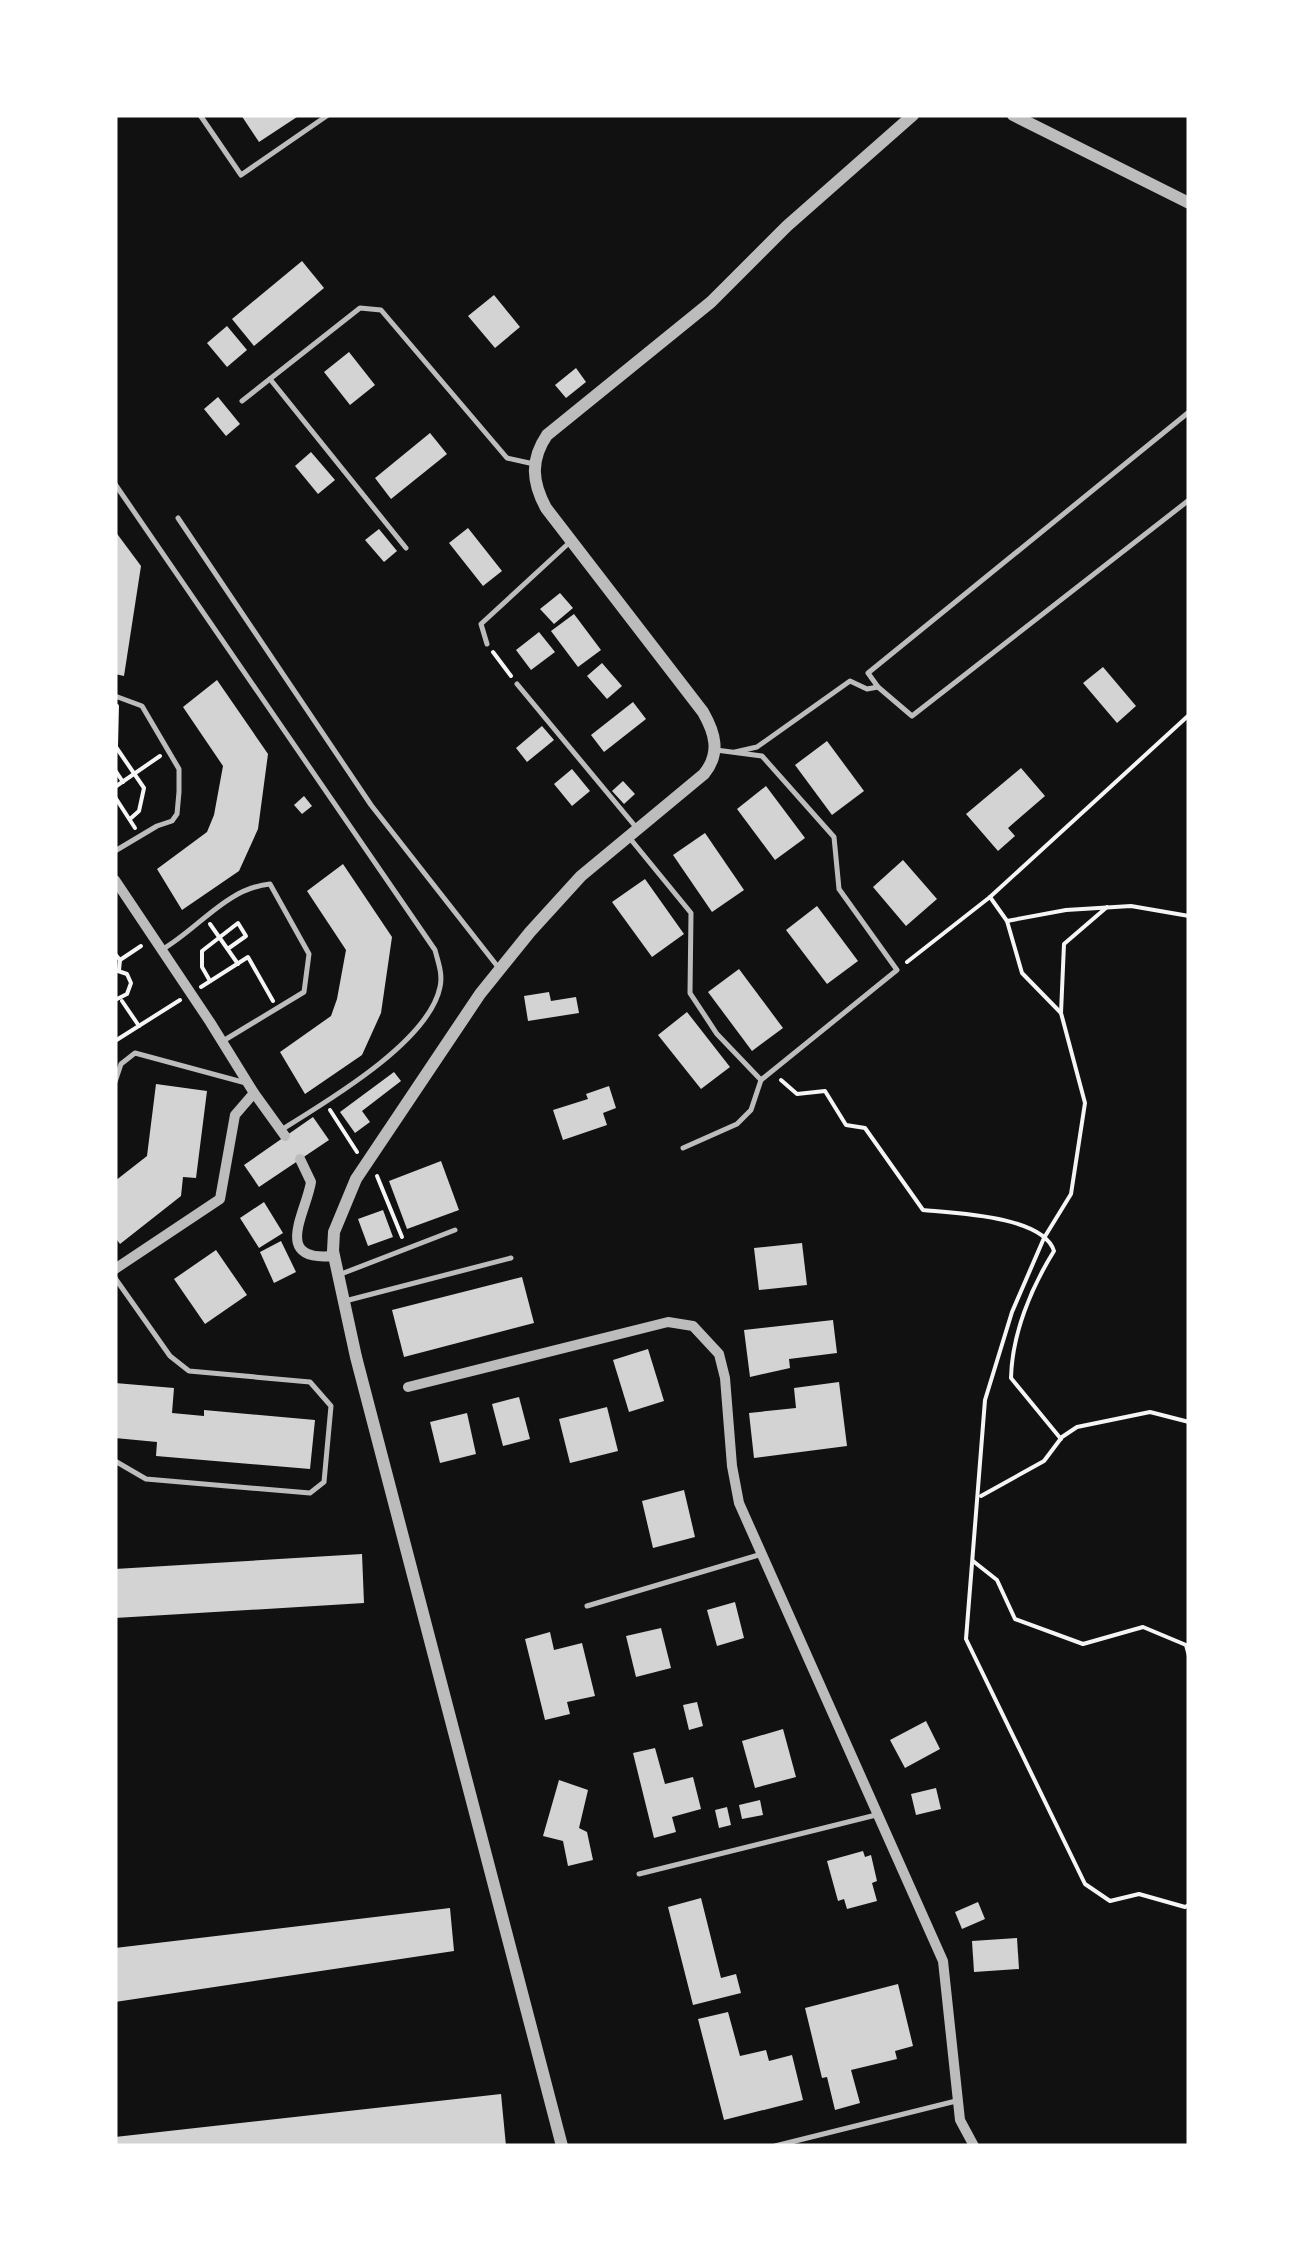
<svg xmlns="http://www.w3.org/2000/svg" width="1304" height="2261" font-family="Overpass,sans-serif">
<rect width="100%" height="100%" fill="#111"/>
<g fill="#d3d3d3">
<polygon points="241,115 300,115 259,142"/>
<polygon points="302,261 324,288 254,346 232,319"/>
<polygon points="494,295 520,327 495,348 468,316"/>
<polygon points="227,326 247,350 227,367 207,343"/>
<polygon points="349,352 375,385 350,405 324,372"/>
<polygon points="576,368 586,382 566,398 555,385"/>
<polygon points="218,397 240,424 226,436 204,409"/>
<polygon points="430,433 447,454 391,499 375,478"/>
<polygon points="311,452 335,480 318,494 295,466"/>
<polygon points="468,528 502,571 483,586 449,543"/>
<polygon points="379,529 397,551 384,562 365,540"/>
<polygon points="115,531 141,566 124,676 115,674"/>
<polygon points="560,593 573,608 554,624 540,609"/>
<polygon points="574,614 601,650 578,667 551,631"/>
<polygon points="539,632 555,652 531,670 516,650"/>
<polygon points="602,663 622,686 607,699 587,676"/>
<polygon points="1103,667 1136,706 1117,723 1083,683"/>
<polygon points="217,680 268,754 258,829 239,871 182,910 157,869 207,832 214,815 223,766 183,707"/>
<polygon points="633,702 646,719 604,752 591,735"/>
<polygon points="542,726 554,740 527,762 516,748"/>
<polygon points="827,741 864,791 832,815 795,765"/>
<polygon points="1021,768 1045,796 1008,828 1015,836 998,851 966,814"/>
<polygon points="572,769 590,791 572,806 554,784"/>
<polygon points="623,781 635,794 624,804 612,791"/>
<polygon points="766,786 805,838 775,860 737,809"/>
<polygon points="304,796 312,806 302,814 294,805"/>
<polygon points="705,833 744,890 712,912 673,855"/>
<polygon points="903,860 937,899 906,926 873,887"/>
<polygon points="343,864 392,937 381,1013 362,1055 305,1094 280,1052 331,1016 337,999 346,950 307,891"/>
<polygon points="645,879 684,934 652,957 612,902"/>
<polygon points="817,906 858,961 827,984 786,930"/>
<polygon points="739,969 783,1028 752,1051 708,992"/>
<polygon points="549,992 551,1001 576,997 579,1013 528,1021 524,996"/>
<polygon points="687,1012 730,1067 701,1089 658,1035"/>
<polygon points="394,1072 401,1081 362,1111 370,1122 355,1133 340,1112"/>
<polygon points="156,1084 207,1091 196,1178 183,1177 181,1196 120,1244 115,1237 115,1181 147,1156"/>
<polygon points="609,1086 616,1108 603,1113 607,1125 563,1140 553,1110 588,1099 586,1094"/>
<polygon points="313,1117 329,1140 259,1187 244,1165"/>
<polygon points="441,1161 459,1210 407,1229 389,1181"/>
<polygon points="264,1202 283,1233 259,1248 240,1218"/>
<polygon points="383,1210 393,1237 368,1246 358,1219"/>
<polygon points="281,1241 296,1272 274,1283 260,1252"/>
<polygon points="802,1243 807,1285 759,1290 754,1248"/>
<polygon points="216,1250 247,1295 205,1324 174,1279"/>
<polygon points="522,1277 534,1323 404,1357 392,1310"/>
<polygon points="833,1320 837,1353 789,1359 790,1368 750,1377 744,1330"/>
<polygon points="648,1349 664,1401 629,1412 613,1360"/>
<polygon points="839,1382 847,1446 754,1458 749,1413 796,1408 794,1388"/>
<polygon points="115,1383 174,1388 172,1413 204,1416 204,1410 315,1420 310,1469 156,1456 157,1442 115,1438"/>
<polygon points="519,1397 530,1439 503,1446 492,1404"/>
<polygon points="607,1407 618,1451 570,1463 559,1419"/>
<polygon points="467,1413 476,1454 440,1463 430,1422"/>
<polygon points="684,1490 695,1537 653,1548 642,1501"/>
<polygon points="362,1554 364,1603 115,1618 115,1569"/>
<polygon points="735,1602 744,1638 717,1646 707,1610"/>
<polygon points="661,1628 671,1668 636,1677 626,1636"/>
<polygon points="550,1632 554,1650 582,1643 595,1696 567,1702 570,1714 545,1720 525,1639"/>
<polygon points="697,1702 703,1726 689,1730 683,1705"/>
<polygon points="926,1721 940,1749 905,1768 890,1740"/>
<polygon points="783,1729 796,1777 755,1788 742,1741"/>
<polygon points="655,1748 665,1784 693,1777 701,1809 672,1817 676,1832 654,1838 633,1753"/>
<polygon points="559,1780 588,1790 579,1828 587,1832 593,1860 568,1866 563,1841 543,1836"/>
<polygon points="936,1788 941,1809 916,1815 911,1794"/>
<polygon points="760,1800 763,1815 742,1819 739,1805"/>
<polygon points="727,1807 731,1825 719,1828 715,1810"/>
<polygon points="863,1851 865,1857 871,1855 877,1881 872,1883 877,1901 847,1909 844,1899 838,1901 827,1861"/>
<polygon points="701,1898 721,1978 736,1974 741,1993 693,2005 668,1907"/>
<polygon points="978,1902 985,1919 962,1929 955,1912"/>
<polygon points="450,1908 454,1951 115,2002 115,1948"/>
<polygon points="1017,1938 1019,1969 974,1972 972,1941"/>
<polygon points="898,1984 913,2046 895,2051 897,2059 851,2070 860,2103 835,2110 827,2077 822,2078 805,2008"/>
<polygon points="728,2012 740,2056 766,2050 769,2061 792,2055 803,2100 724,2120 698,2019"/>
<polygon points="501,2094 506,2146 115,2146 115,2137"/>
</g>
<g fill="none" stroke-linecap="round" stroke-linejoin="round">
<g stroke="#f5f5f5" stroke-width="4">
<polyline points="493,652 511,676"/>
<polyline points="117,706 116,747 144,788 139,811 130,819"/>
<polyline points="115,770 123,782"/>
<polyline points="115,787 160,756"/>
<polyline points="115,797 135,828"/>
<polyline points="990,897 1007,921 1022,973 1061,1013 1085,1103 1071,1194 1044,1238 1012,1312 985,1400 966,1639 1085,1884 1110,1901 1139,1894 1185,1907 1189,1905"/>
<polyline points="1007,921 1066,910 1131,906 1189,916"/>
<polyline points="210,924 238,964"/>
<polyline points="115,954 120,960 119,970"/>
<polyline points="120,960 141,946"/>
<polyline points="907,962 990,897 1189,715"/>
<polyline points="115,970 127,974 131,983 127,994 115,1000"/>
<polyline points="210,981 202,967 202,951 238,923 246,936 229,948"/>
<polyline points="201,987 248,957 273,1001"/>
<polyline points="122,1001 139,1026"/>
<polyline points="1061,1013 1064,944 1107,907"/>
<polyline points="115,1041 180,1000"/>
<path d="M781,1080L797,1094L825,1091L846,1125L865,1128L923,1210C955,1213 1043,1216 1054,1251C1031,1288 1012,1334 1011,1378L1061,1439"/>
<polyline points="330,1110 357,1152"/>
<polyline points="377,1176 402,1237"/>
<polyline points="981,1496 1044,1461 1062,1437 1077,1427 1150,1412 1189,1422"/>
<polyline points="973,1561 997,1580 1015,1619 1083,1644 1143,1627 1186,1645 1189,1656"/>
</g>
<g stroke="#bcbcbc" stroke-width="5">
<polyline points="200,115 241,175 328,115"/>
<polyline points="270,379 406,548"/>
<polyline points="242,401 360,308 381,310 507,458 534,464"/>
<path d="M115,484L435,950C438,962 443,974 440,987C429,1042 326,1102 281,1130"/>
<polyline points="178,518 371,805 498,967"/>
<polyline points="487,644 481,624 570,542"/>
<polyline points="517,684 635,826"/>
<polyline points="878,687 912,716 1189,500"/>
<polyline points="115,696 142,706 179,769 179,792 177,814 172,821 157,826 115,851"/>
<polyline points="735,752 757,747 850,681 867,689 878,687 868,673 1189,412"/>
<polyline points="628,836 691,913 690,993 717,1034 761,1080"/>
<path d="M163,949C199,928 227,888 270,884L309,954L304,992L223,1041"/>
<polyline points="115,1082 121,1064 135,1053 246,1083"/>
<polyline points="683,1148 737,1124 751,1110 761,1080 897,970 839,889 834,837 762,756 716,750"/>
<polyline points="341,1274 455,1230"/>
<polyline points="115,1278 170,1356 189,1371 310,1382 331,1406 324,1482 310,1493 146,1479 115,1461"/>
<polyline points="345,1301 511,1258"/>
<polyline points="587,1606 762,1554"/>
<polyline points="639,1874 876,1815"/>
<polyline points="775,2146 956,2101"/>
</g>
<g stroke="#bcbcbc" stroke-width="10">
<polyline points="115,880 210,1022 254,1093 285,1136"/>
<path d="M300,1159L311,1182C306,1213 272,1262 333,1256"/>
<polyline points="115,1269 220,1199 235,1115 254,1093"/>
<polyline points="408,1387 668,1322 693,1326 719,1354 725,1378 732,1466 739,1503 943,1961 960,2120 974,2146"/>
</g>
<g stroke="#bcbcbc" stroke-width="12">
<polyline points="1013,115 1189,203"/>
<path d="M562,2146L356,1357L333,1251L334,1232L356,1179L480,994L530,932L581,876L704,774C721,753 715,733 703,712L546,508C532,482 530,460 547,435L711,302L787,226L913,115"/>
</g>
</g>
<rect width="1304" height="2261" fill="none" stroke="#ffffff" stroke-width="235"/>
</svg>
